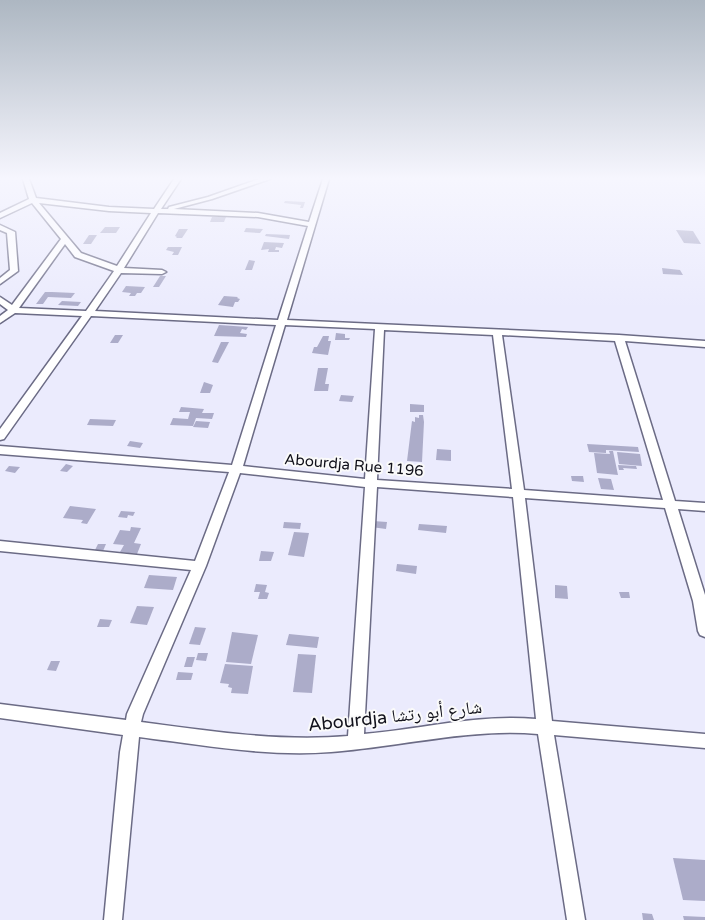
<svg xmlns="http://www.w3.org/2000/svg" width="705" height="920" font-family="'Varela Round','Noto Naskh Arabic',sans-serif">
<rect width="100%" height="100%" fill="#ebebfd"/>
<g fill="#acacc9">
<polygon points="285,201 305,202 303,208 300,208 301,205 284,203"/>
<polygon points="212,217 226,217 224,222 210,222"/>
<polygon points="105,227 120,227 116,233 100,233"/>
<polygon points="246,228 263,229 260,233 244,232"/>
<polygon points="179,229 188,229 182,238 176,238 177,237 175,236"/>
<polygon points="676,230 693,231 701,244 684,243"/>
<polygon points="266,234 290,235 289,239 265,236"/>
<polygon points="89,235 97,235 91,244 83,244"/>
<polygon points="264,242 284,243 282,248 276,247 275,250 279,250 279,252 268,252 269,249 261,250"/>
<polygon points="168,247 182,247 178,255 172,255 174,252 166,250"/>
<polygon points="249,260 255,261 252,270 245,270"/>
<polygon points="662,268 680,270 683,275 663,274"/>
<polygon points="160,276 166,276 159,287 153,287"/>
<polygon points="126,286 145,287 141,293 137,293 135,296 129,296 131,293 122,292"/>
<polygon points="45,292 52,292 75,293 71,298 48,297 43,304 36,304"/>
<polygon points="224,296 238,297 237,298 240,299 238,302 235,302 233,307 218,305"/>
<polygon points="62,301 81,302 78,306 58,305"/>
<polygon points="219,325 248,327 246,330 242,329 240,333 247,334 246,337 214,336"/>
<polygon points="336,333 345,334 345,338 350,338 349,340 335,340"/>
<polygon points="115,335 123,335 118,343 110,343"/>
<polygon points="323,336 329,336 328,341 331,341 328,355 312,353 314,347 317,347"/>
<polygon points="221,342 229,342 218,363 212,362"/>
<polygon points="318,368 328,368 325,384 329,384 328,391 314,391"/>
<polygon points="204,382 213,385 210,393 200,393"/>
<polygon points="341,395 354,396 352,402 339,401"/>
<polygon points="410,404 424,405 424,412 410,412"/>
<polygon points="181,407 204,409 202,413 214,413 212,419 196,418 193,426 170,425 173,418 188,419 190,412 179,412"/>
<polygon points="419,415 423,415 424,422 422,462 407,461 412,421 415,422 415,417 419,418"/>
<polygon points="90,419 116,420 113,426 87,425"/>
<polygon points="196,421 210,422 208,428 193,427"/>
<polygon points="130,441 143,443 140,448 127,446"/>
<polygon points="587,444 638,447 639,452 606,450 606,453 589,452"/>
<polygon points="437,449 451,450 451,461 436,460"/>
<polygon points="609,451 613,451 618,475 597,473 594,453 610,454"/>
<polygon points="617,452 640,454 642,466 619,464"/>
<polygon points="66,464 73,466 67,472 60,471"/>
<polygon points="618,465 636,466 637,469 623,468 624,470 619,470"/>
<polygon points="9,466 20,467 15,473 5,471"/>
<polygon points="571,476 583,476 584,482 572,481"/>
<polygon points="598,478 611,479 614,490 601,489"/>
<polygon points="70,506 96,509 87,524 81,523 83,520 63,518"/>
<polygon points="121,511 135,512 133,516 128,515 127,518 118,517"/>
<polygon points="373,521 387,522 386,529 371,527"/>
<polygon points="284,522 301,523 300,529 283,528"/>
<polygon points="419,524 447,526 446,533 418,530"/>
<polygon points="131,527 141,528 134,543 141,544 137,554 120,552 124,545 113,544 120,530 130,531"/>
<polygon points="294,532 309,533 304,557 288,555"/>
<polygon points="98,544 106,544 103,551 95,550"/>
<polygon points="261,551 274,552 271,561 259,561"/>
<polygon points="397,564 417,566 416,574 396,571"/>
<polygon points="149,575 177,577 173,590 144,588"/>
<polygon points="256,584 267,585 265,592 269,593 267,599 258,599 260,592 254,592"/>
<polygon points="555,585 567,586 568,599 555,598"/>
<polygon points="619,592 629,592 630,598 621,598"/>
<polygon points="137,606 154,607 147,625 130,623"/>
<polygon points="100,619 112,620 109,627 97,627"/>
<polygon points="195,627 206,628 200,645 189,644"/>
<polygon points="232,632 258,635 251,664 226,662"/>
<polygon points="289,634 319,637 317,648 286,645"/>
<polygon points="198,653 208,653 206,661 196,660"/>
<polygon points="298,654 316,655 312,693 293,692"/>
<polygon points="187,657 195,657 192,667 184,667"/>
<polygon points="51,661 60,661 56,671 47,670"/>
<polygon points="225,664 253,666 248,694 231,693 232,688 228,687 229,684 220,683"/>
<polygon points="178,672 193,673 191,680 176,680"/>
<polygon points="673,858 705,860 705,901 683,900"/>
<polygon points="642,913 652,914 654,920 643,920"/>
<polygon points="683,916 705,917 705,920 684,920"/>
</g>
<g fill="none" stroke-linecap="round" stroke-linejoin="round">
<defs>
<g id="street">
<path d="M23,179H29L36,198L109,207L154,209L174,179H181L161,209H168L169,207L208,197L259,179H270L212,199L174,209L258,213L309,222L323,179H329L287,320L619,335L705,341V347L625,341L675,501L705,503V511L678,509L705,595V637L700,635L698,631L693,601L665,508L525,498L552,721L705,734V748L554,735L585,920H567L538,734C469,728 400,747 331,752C267,757 202,745 139,737L122,920H104L120,752L123,735L0,718V704L126,720L127,714L191,570L0,551V541L195,561L229,472L0,454V446L232,465L276,325L91,316L4,439L0,440V429L82,316L15,313L0,323V316L8,310L0,304V297L12,305L61,239L32,203L0,218V213L29,199ZM39,203L109,211L151,213L117,266L81,253ZM158,213L258,217L308,226L278,320L95,311L121,273L162,274L166,272L162,270L124,268ZM65,244L75,257L114,271L86,311L19,308ZM285,325L375,329L365,479L243,466ZM384,330L493,335L512,489L377,480ZM502,335L615,341L663,500L524,490ZM240,473L365,487L348,736C279,742 210,731 141,722L143,714L206,566ZM377,487L513,497L536,719C478,714 422,729 364,734Z"/>
<polygon points="0,225 15,232 18,271 0,284 0,278 10,270 7,233 0,230"/>
</g>
</defs>
<use href="#street" stroke="#6b6b85" stroke-width="3"/>
<use href="#street" fill="#fff" fill-rule="evenodd"/>
</g>
<linearGradient id="sky" x2="0" y2="1"><stop stop-color="#adb7c2"/><stop offset="0.58" stop-color="#f6f6fe"/><stop offset="1" stop-color="#f6f6fe" stop-opacity="0"/></linearGradient>
<rect width="705" height="308" fill="url(#sky)"/>
<g text-anchor="middle" dominant-baseline="central" stroke-width="4" stroke-linejoin="round" paint-order="stroke">
<g font-size="15" fill="#10101a" stroke="#fafafa">
<text transform="translate(354 465) rotate(5)">Abourdja Rue 1196</text>
</g>
<g font-size="18" fill="#10101a" stroke="#fafafa">
<text transform="translate(395 716) rotate(-6)">Abourdja شارع أبو رتشا</text>
</g>
</g>
</svg>
